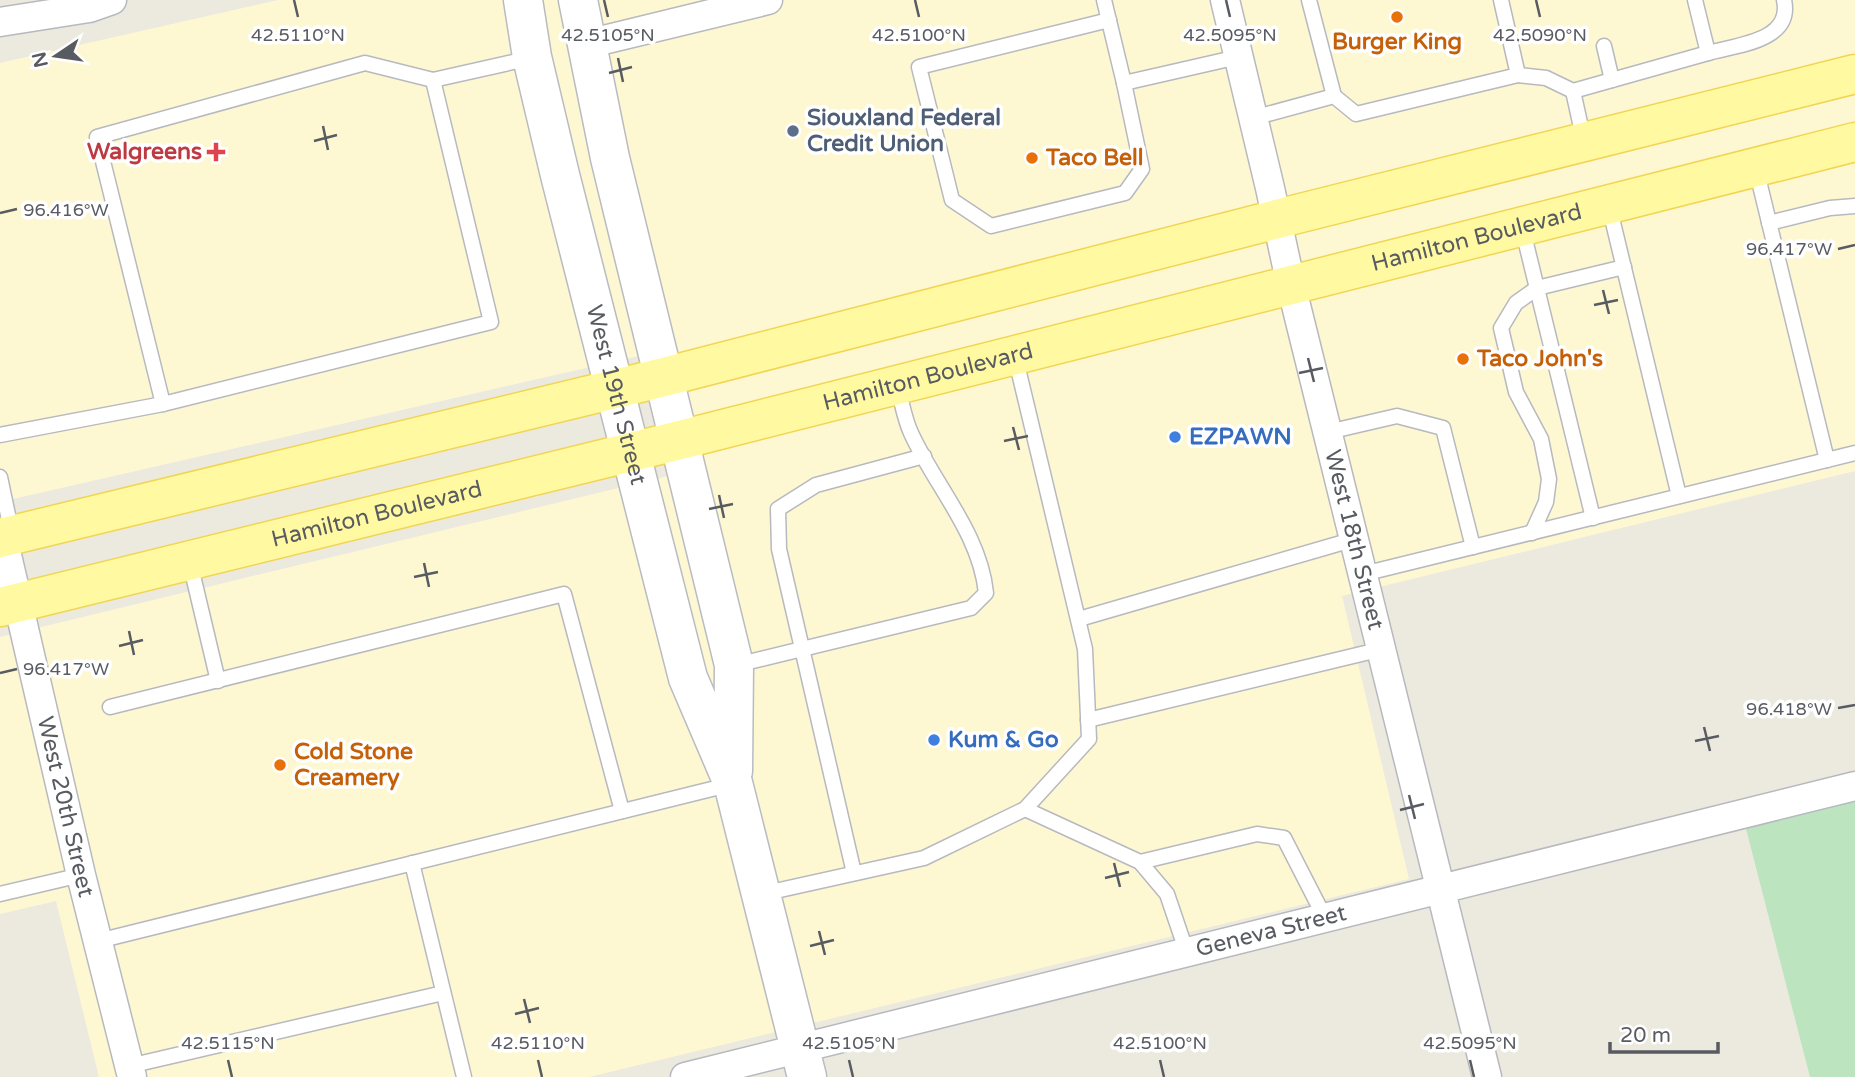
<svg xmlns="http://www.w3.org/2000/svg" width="1855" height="1077" font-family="'Varela Round',sans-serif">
<rect width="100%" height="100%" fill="#eceadf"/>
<polygon fill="#fef8d2" points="278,0 1855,0 1855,471 1342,596 1409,879 589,1077 99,1077 56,901 0,914 0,637 685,472 669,349 0,502 0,63"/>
<polygon fill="#bbe4bf" points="1855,792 1855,1077 1810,1077 1744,821"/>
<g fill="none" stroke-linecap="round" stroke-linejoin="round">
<defs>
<g id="service">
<polyline points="1104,0 1124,83 1238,57"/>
<polyline points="1309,0 1334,96"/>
<path d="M1695,0L1708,53C1737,45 1793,41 1784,0"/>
<polyline points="1109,20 919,67 952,200 991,226 1125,193 1142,169 1124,83"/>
<polyline points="1604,46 1612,80"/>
<polyline points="1518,75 1546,78 1573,91 1708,53"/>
<polyline points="1573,91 1584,141"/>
<polyline points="1253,118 1334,96 1356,114 1518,75 1501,0"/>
<polyline points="1756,169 1827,460"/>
<polyline points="1609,206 1679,496"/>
<polyline points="1769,223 1830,208 1855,206"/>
<polyline points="1522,227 1593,518"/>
<polyline points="163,404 491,322 433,80"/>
<polyline points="1328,432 1397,416 1443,428 1473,547"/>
<polyline points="0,435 163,404 97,137 365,63 433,80 531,58"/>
<polyline points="0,477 12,534"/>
<polyline points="1532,533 1546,502 1549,479 1541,439 1516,392 1501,328 1516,303 1537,288 1624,267"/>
<polyline points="190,563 218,681"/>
<polyline points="1363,574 1855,453"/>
<polyline points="1079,619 1355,539"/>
<path d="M736,665L971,608L986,593C980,533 935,486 911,433C904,418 902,401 897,386"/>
<polyline points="110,707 564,594 622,811"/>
<polyline points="1088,720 1382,649"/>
<polyline points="1025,809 1140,862 1167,894 1187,953"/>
<polyline points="1140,862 1257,834 1284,838 1325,918"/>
<polyline points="412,863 464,1077"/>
<polyline points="854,873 779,549 778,509 816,485 924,456"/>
<polyline points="0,894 81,875"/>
<polyline points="762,894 924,858 1025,809 1089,739 1085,649 1015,356"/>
<polyline points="98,941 732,784"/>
<polyline points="129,1066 443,993"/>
</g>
<g id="minor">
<path id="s1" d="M1225,0L1270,188L1291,285L1487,1077"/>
<polyline points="0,22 89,8 112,0"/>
<polyline points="587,44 768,0"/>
<path id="s2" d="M3,538L81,875L132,1077"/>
<path id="s3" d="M685,1077L1855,786"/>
</g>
<g id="secondary">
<path id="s4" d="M523,0L532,57L560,175L688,678L733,783L807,1077"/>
<polyline points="578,0 610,158 734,665 733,771"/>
</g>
<g id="primary">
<polyline points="0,538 664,377 1277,219 1855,74"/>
<path id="s5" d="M0,607L680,440L1855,142"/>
</g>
</defs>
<use href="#service" stroke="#b7b9bf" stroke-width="17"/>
<use href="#minor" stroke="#b7b9bf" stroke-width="31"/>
<use href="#secondary" stroke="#b8bbc2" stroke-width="41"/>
<use href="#primary" stroke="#f1d553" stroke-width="41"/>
<use href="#service" stroke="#fff" stroke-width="14"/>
<use href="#minor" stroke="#fff" stroke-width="28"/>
<use href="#secondary" stroke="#fff" stroke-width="38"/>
<use href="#primary" stroke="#fffaa1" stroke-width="38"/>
</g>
<path fill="none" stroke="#585b61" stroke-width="2.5" d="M294,0L298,17M604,0L608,17M915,0L919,17M1226,0L1230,17M1536,0L1540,17M618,58L623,82M609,73L632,67M323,126L328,150M314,141L337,135M0,213L17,209M1838,249L1855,245M1603,290L1609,314M1594,305L1618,300M1308,358L1314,382M1299,373L1323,368M1013,427L1019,450M1004,441L1028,436M719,495L724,518M709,509L733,504M424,563L429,587M414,577L438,572M129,631L134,655M119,646L143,640M0,673L17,669M1838,708L1855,705M1704,727L1710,751M1695,741L1719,736M1409,795L1415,819M1400,810L1424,804M1114,863L1120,887M1105,878L1129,872M819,931L825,955M810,946L834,940M524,999L530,1023M515,1014L539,1008M228,1060L232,1077M538,1060L542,1077M849,1060L853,1077M1160,1060L1164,1077M1470,1060L1474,1077"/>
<g fill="#e8710a" stroke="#fff" stroke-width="2.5">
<circle cx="1397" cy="17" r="7"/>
<circle cx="1032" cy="158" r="7"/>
<circle cx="1463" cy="359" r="7"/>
<circle cx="280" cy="765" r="7"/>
</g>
<circle fill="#5c6f8a" stroke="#fff" stroke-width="2.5" cx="793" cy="131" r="7"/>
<path fill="#e0444e" stroke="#fff" stroke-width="2.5" d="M212.5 141.5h7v7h7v7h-7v7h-7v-7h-7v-7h7z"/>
<g fill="#3f7fe0" stroke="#fff" stroke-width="2.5">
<circle cx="1175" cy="437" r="7"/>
<circle cx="934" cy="740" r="7"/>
</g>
<g text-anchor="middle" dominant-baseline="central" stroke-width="7" stroke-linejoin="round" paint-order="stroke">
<g font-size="23" font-weight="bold" fill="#c56008" stroke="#fff" text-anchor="start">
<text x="1397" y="42" text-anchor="middle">Burger King</text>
<text x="1046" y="158">Taco Bell</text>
<text x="1477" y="359">Taco John's</text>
<text x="294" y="752">Cold Stone<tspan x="294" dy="26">Creamery</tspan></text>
</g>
<g font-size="23" font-weight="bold" fill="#4e5e75" stroke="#fff" text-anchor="start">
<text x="807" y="118">Siouxland Federal<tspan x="807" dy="26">Credit Union</tspan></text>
</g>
<g font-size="23" font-weight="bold" fill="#be3a42" stroke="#fff" text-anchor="end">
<text x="202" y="152">Walgreens</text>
</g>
<g font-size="23" fill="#585b61" stroke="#fff">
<text stroke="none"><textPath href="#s5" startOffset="1522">Hamilton Boulevard</textPath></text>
<text stroke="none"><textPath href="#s5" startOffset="956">Hamilton Boulevard</textPath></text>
<text stroke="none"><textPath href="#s4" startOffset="406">West 19th Street</textPath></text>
<text stroke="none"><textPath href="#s5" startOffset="388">Hamilton Boulevard</textPath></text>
<text stroke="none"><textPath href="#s1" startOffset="555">West 18th Street</textPath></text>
<text stroke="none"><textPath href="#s2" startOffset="276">West 20th Street</textPath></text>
<text stroke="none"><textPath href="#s3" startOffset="604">Geneva Street</textPath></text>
</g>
<g font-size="23" font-weight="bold" fill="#366cbe" stroke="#fff" text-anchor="start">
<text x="1189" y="437">EZPAWN</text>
<text x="948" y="740">Kum &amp; Go</text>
</g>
</g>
<g font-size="18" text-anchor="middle" fill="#585b61" stroke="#fff" stroke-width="7" stroke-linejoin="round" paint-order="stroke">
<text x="298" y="41">42.5110°N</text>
<text x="608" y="41">42.5105°N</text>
<text x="919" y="41">42.5100°N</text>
<text x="1230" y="41">42.5095°N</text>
<text x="1540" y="41">42.5090°N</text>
<text x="66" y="216">96.416°W</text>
<text x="1789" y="255">96.417°W</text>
<text x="66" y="675">96.417°W</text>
<text x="1789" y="715">96.418°W</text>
<text x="228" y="1049">42.5115°N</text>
<text x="538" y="1049">42.5110°N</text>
<text x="849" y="1049">42.5105°N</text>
<text x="1160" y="1049">42.5100°N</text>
<text x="1470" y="1049">42.5095°N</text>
</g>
<g transform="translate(56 56) rotate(257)" stroke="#ffffff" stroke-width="5" paint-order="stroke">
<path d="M0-5L12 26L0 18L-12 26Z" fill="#585b61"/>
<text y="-10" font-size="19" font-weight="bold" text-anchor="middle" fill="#585b61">N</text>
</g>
<path d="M1610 1042v10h108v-10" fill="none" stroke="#585b61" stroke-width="3.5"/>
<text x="1620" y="1042" font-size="21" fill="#585b61" stroke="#ffffff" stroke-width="5" paint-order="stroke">20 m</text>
</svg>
